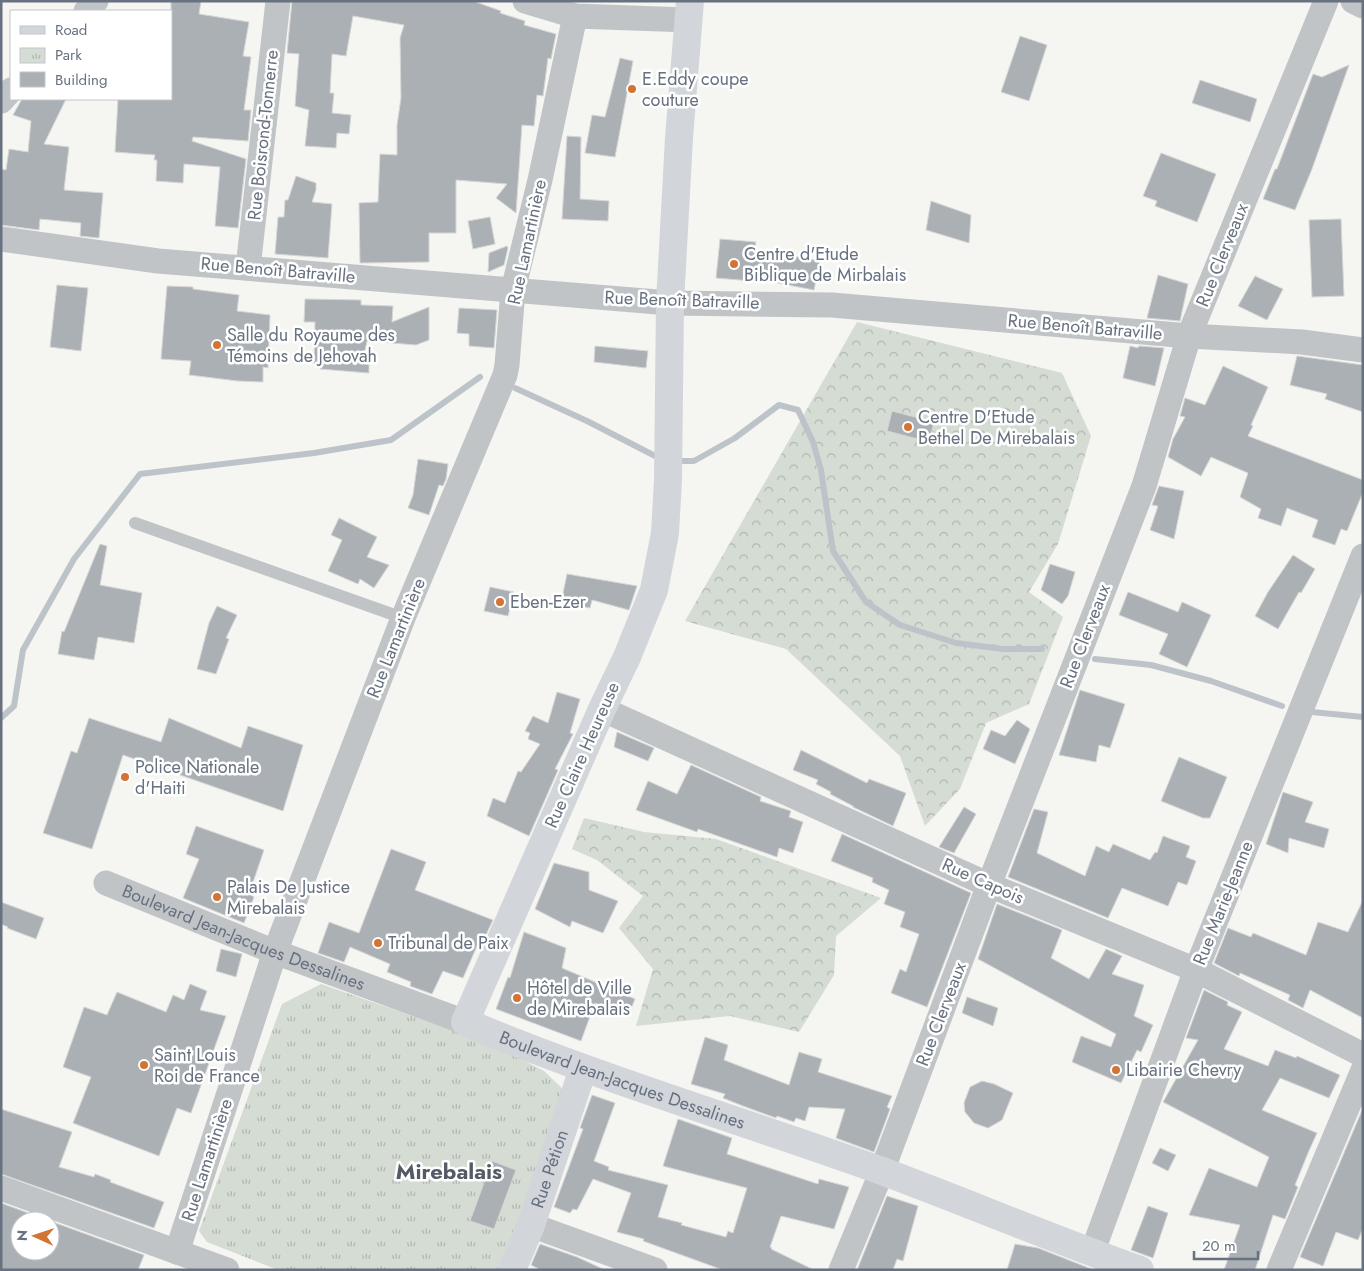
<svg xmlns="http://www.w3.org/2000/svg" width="1364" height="1271" font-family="Jost,sans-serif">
<defs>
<pattern id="forest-crowns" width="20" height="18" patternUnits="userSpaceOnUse" patternTransform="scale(1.25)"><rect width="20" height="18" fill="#d5dcd3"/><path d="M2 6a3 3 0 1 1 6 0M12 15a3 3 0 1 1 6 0" fill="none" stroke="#b1b7b0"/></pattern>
<pattern id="park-tufts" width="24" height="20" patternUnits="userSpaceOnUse" patternTransform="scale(1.25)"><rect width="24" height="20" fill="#d5dcd3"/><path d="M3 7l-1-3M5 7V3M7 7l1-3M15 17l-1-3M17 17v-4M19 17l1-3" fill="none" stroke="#b1b7b0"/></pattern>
</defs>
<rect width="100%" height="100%" fill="#f5f5f2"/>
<g fill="url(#forest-crowns)">
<polygon points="857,322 1062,373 1091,436 1058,544 1029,592 1063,617 1029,704 986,723 960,789 925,826 900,756 786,649 685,621"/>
<polygon points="584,818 644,832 716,839 881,898 836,936 834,975 799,1032 730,1016 636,1026 653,969 619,928 643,896 597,860 572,849"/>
</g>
<polygon fill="url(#park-tufts)" points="321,984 490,1043 544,1071 567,1093 505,1270 278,1270 207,1242 199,1231 282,1004"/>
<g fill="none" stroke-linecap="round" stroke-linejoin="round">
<g stroke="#bdc4c9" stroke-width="6">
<polyline points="515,388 587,421 661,459"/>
<polyline points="675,461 694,461 735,438 779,405 798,410 813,442 821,470 833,551 866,602 900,625 956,643 1003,649 1042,649"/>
<polyline points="1095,659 1151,665 1211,681 1282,706"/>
<polyline points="1312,712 1363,717"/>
<polyline points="1,718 14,706 23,650 74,559 140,474 314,453 391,440 480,377"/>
</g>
</g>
<g fill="#abb0b5" stroke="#d6d6d5">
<polygon points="171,1 201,1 199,14 249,22 243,56 251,57 244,110 251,110 248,141 193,137 192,141 246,159 238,228 215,226 220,167 184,164 183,183 156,181 157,160 154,160 155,155 115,152 118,99 171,99"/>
<polygon points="292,1 473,1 501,11 500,13 525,21 524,25 556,34 551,59 548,58 543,96 537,95 534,126 522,125 516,213 496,198 507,184 456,180 456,233 429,233 429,262 360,263 359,203 378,202 380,154 397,155 397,125 401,98 400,38 404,25 353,16 346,56 332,54 330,93 334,93 332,113 351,115 349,134 337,133 336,148 305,146 309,110 295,106 299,54 287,53"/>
<polygon points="1020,36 1047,45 1029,101 1001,92"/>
<polygon points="620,58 633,61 615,157 585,153 592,115 605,117"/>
<polygon points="1349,65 1312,169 1295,210 1263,199 1275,169 1277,169 1313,74 1322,77"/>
<polygon points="1200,80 1257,99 1250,122 1192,103"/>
<polygon points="22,99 66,99 44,144 69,147 64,190 103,193 99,238 80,236 81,223 40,219 39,230 1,225 1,169 6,170 9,149 28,152 31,121 13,115"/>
<polygon points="567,136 581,137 580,199 609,201 608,221 562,219"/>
<polygon points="1161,153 1216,174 1197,222 1155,206 1157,201 1143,196"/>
<polygon points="296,176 316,183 316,190 312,202 332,204 328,258 275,254 278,217 284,217 285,200 288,200"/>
<polygon points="931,201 971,215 969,243 926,230"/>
<polygon points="490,217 495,244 473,249 468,221"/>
<polygon points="1341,219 1344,296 1312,297 1309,220"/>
<polygon points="720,239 756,242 755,249 820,261 814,290 752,278 752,281 716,278"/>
<polygon points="507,246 508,248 504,265 488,272 489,253"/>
<polygon points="1158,275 1188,284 1180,321 1147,318"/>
<polygon points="1255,276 1283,289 1267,320 1238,306"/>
<polygon points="57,285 88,288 81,351 50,347"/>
<polygon points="167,286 193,287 193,289 239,295 237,311 270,315 268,368 263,367 263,382 238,381 189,375 191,361 161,359"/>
<polygon points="305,299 361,300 361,305 393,306 392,322 429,307 429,340 416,345 367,341 364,355 369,356 369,373 320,369 320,364 314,364 315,322 304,322"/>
<polygon points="459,308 497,310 494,348 469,346 469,334 457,333"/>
<polygon points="595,346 648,351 646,368 594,362"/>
<polygon points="1130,346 1138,348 1139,346 1164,348 1155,386 1123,378"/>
<polygon points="1297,356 1363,365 1363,412 1325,399 1327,394 1290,385"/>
<polygon points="1223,366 1268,387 1251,425 1253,426 1248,436 1363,480 1363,492 1347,531 1341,529 1335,545 1312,537 1318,520 1287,508 1281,526 1258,518 1261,509 1240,497 1248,473 1211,457 1201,476 1168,457 1173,439 1185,417 1180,416 1185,398 1205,405"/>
<polygon points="892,411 934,422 929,442 887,431"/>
<polygon points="418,459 448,464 446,479 443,486 439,485 429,515 408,508 413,495"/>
<polygon points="1159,486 1184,491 1174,539 1150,530 1158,506 1152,505"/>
<polygon points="339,518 377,537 367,557 389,565 374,588 360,579 358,584 328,571 342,540 331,535"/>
<polygon points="100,544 107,546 100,585 142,593 134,643 98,637 94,660 58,654 62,631 64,632"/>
<polygon points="1293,555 1315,569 1301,593 1299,592 1278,629 1255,616 1268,592"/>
<polygon points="1050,564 1075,572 1068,596 1062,604 1041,590"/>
<polygon points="567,574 637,586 629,610 592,600 590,608 561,603"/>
<polygon points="490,587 514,592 508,616 484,611"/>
<polygon points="1128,592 1178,612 1182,602 1211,615 1187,667 1159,654 1168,634 1119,615"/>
<polygon points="217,606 237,615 226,638 229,639 216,674 197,669 209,623"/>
<polygon points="1080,690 1125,704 1110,748 1099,745 1096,762 1059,755"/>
<polygon points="557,692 580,699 570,733 573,734 555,769 558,770 529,836 487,816 493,798 505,803 518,771 521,772 540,744 528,739 530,733 525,731 533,716 548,723"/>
<polygon points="89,718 161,742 169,718 241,748 248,726 303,745 283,811 123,755 92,849 43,833 71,751 77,753"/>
<polygon points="1017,720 1030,729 1015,764 983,749 991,730 1005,736"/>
<polygon points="617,732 654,748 648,761 614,747"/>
<polygon points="801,750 867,783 869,779 906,793 893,826 853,807 853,806 830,794 831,792 816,784 818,780 793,770"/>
<polygon points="1179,757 1227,777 1210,818 1203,818 1161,801"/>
<polygon points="691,765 761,797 760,801 791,811 789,817 803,822 793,853 779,848 777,857 698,829 697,832 636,810 648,781 677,794"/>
<polygon points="1283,792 1313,802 1305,822 1329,829 1324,848 1289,838 1288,853 1266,844"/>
<polygon points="964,807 976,814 954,853 939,847"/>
<polygon points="1034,809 1048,812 1037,853 1085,876 1096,846 1109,852 1113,844 1150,860 1155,852 1157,853 1163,836 1190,846 1186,857 1196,861 1187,885 1178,882 1168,906 1122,888 1108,918 1008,877"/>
<polygon points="196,826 264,850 249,894 254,897 244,923 183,898 199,859 186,854"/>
<polygon points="842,834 971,893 927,1007 891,993 900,969 906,972 919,934 900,927 905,912 884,904 889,890 872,882 873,878 831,861"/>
<polygon points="391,849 426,862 415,890 493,920 484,939 481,937 463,978 443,971 432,994 410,986 411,982 387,972 390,964 350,947 344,962 318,953 329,922 359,933"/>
<polygon points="554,863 589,872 589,890 618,901 603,933 572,921 570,927 535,909"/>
<polygon points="1363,900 1363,1018 1310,990 1303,1008 1288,1000 1290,995 1240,973 1239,976 1214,963 1228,928 1251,937 1253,933 1306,955 1318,922 1348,932"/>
<polygon points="1,902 44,918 36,939 7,928 8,927 1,924"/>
<polygon points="997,904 1062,930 1051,958 1089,979 1106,949 1122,956 1112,974 1144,985 1134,1016 1153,1025 1141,1052 1137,1050 1121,1083 1072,1062 1081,1036 1111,1047 1116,1034 978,959"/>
<polygon points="524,932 566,948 562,968 635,999 628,1016 595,1003 581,1041 496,1009 508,977 510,978"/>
<polygon points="221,949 242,954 236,977 216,971"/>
<polygon points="190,984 207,991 200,1010 226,1016 191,1113 177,1108 159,1156 73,1123 91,1077 63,1067 84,1007 107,1015 117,992 166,1012 173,995 184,1000"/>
<polygon points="1204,990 1228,1002 1227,1005 1242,1012 1224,1049 1268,1066 1275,1050 1296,1058 1297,1056 1340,1075 1329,1098 1280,1078 1262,1110 1317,1133 1308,1153 1295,1185 1298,1187 1285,1219 1273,1215 1255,1270 1224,1270 1240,1225 1189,1215 1209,1168 1257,1187 1269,1157 1163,1102 1198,1040 1186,1038"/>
<polygon points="967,997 998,1008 993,1026 962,1013"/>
<polygon points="705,1037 728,1045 724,1060 789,1085 799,1052 822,1059 818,1072 892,1096 887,1107 890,1109 874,1152 836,1138 845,1109 809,1107 805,1121 796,1118 794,1122 777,1116 776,1118 743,1106 723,1098 725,1094 691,1084"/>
<polygon points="982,1081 994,1084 1013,1093 1002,1120 988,1128 974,1123 965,1112 964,1103 970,1087"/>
<polygon points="592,1095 615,1103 594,1161 609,1167 608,1170 668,1185 658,1217 682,1223 681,1225 726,1237 728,1231 733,1233 747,1188 663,1166 678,1119 732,1138 727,1154 818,1184 819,1179 849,1187 834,1229 781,1216 770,1247 772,1248 771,1249 814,1270 723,1270 643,1241 644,1239 617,1232 631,1193 593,1179 577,1210 573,1209 570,1213 554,1207 583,1129 580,1128"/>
<polygon points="1363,1108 1363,1228 1358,1240 1336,1232 1323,1266 1300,1257"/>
<polygon points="1,1109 72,1132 59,1167 94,1177 95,1174 111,1180 110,1182 164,1202 154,1228 1,1174"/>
<polygon points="1160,1148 1176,1155 1168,1171 1152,1163"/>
<polygon points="492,1161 516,1170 494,1229 470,1221"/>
<polygon points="887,1196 918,1206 903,1261 897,1259 893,1270 857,1270"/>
<polygon points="1,1203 50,1221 20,1221 20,1251 50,1251 50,1221 144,1255 138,1270 1,1270"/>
<polygon points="1148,1206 1168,1213 1153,1258 1131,1250"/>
<polygon points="540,1244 577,1257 605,1270 541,1270 531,1265"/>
<polygon points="1015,1244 1038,1248 1094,1270 1007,1270"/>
</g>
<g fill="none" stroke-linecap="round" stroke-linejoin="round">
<polyline stroke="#c1c4c7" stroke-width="12" points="135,523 403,618"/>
<g stroke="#c1c4c7" stroke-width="25">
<polyline points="525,1 575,16 689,20"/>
<polyline points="1353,1 1363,6"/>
<polyline points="86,11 96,1"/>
<polyline points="1,101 11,90"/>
<polyline points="1,239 158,261 670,303 832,305 1189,336 1302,342 1363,350"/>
<polyline points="248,268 278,1"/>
<polyline points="602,709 989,885 1196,970 1363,1055"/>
<path id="s1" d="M106,883L275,952L465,1022"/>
<polyline points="1,1188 227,1270"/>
<polyline points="531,1225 655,1270"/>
<polyline points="177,1252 275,952 403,618 505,375 507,365 513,290 540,180 575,16"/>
<polyline points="1092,1253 1196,970 1363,556"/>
<polyline points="841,1270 882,1171 989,885 1144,486 1189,336 1326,1"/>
<polyline points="1279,1270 1363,1070"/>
</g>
<g stroke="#d2d5da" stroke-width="28">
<path id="s2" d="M690,1L679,138L670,303L668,480L665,533L654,590L627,657L602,709L465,1022C601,1079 743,1121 882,1171C968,1203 1053,1239 1140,1270"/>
<path id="s3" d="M512,1270L531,1225L583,1069"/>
</g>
</g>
<g fill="#d37334" stroke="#fff" stroke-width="2">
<circle cx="632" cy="89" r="5"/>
<circle cx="734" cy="264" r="5"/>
<circle cx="217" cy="345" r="5"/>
<circle cx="908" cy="427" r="5"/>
<circle cx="500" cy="602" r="5"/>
<circle cx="125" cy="777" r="5"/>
<circle cx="217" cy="897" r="5"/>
<circle cx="378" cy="943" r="5"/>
<circle cx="517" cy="998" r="5"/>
<circle cx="144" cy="1065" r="5"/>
<circle cx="1116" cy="1070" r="5"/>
</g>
<g text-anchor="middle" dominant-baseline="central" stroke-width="5" stroke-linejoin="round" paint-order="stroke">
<g font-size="18" fill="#677180" stroke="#fff" text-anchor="start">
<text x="642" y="79">E.Eddy coupe<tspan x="642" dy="21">couture</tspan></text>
<text x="744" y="254">Centre d'Etude<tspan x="744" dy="21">Biblique de Mirbalais</tspan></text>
<text x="227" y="335">Salle du Royaume des<tspan x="227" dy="21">Témoins de Jehovah</tspan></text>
<text x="918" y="417">Centre D'Etude<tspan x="918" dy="21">Bethel De Mirebalais</tspan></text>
<text x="510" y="602">Eben-Ezer</text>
<text x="135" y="767">Police Nationale<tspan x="135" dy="21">d'Haiti</tspan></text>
<text x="227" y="887">Palais De Justice<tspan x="227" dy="21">Mirebalais</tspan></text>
<text x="388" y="943">Tribunal de Paix</text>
<text x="527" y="988">Hôtel de Ville<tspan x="527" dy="21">de Mirebalais</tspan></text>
<text x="154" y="1055">Saint Louis<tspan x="154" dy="21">Roi de France</tspan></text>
<text x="1126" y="1070">Libairie Chevry</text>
</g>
<g font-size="18" fill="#677180" stroke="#fff">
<text transform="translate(263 135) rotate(-84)">Rue Boisrond-Tonnerre</text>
<text transform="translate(527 242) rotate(-78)">Rue Lamartinière</text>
<text transform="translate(1222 255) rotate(-68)">Rue Clerveaux</text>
<text transform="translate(278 270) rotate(5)">Rue Benoît Batraville</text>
<text transform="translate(682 300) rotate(2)">Rue Benoît Batraville</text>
<text transform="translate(1085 327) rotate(5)">Rue Benoît Batraville</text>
<text transform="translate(1085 636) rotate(-69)">Rue Clerveaux</text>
<text transform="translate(396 638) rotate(-68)">Rue Lamartinière</text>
<text transform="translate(582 755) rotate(-66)">Rue Claire Heureuse</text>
<text transform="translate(983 881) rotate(24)">Rue Capois</text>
<text transform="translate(1223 903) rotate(-68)">Rue Marie-Jeanne</text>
<text stroke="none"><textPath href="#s1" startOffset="148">Boulevard Jean-Jacques Dessalines</textPath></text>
<text transform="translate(941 1014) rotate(-69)">Rue Clerveaux</text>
<text stroke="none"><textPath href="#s2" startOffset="1230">Boulevard Jean-Jacques Dessalines</textPath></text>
<text transform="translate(207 1160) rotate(-72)">Rue Lamartinière</text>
<text stroke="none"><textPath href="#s3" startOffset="108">Rue Pétion</textPath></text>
</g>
<g font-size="22" font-weight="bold" fill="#545b66" stroke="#fff">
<text x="449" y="1171">Mirebalais</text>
</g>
</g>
<rect width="1364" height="1271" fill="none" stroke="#677180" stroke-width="5"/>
<rect x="10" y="10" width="162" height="90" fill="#ffffff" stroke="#c2c6cc"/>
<rect x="20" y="26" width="25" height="8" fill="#d2d5da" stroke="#c2c6cc"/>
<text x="55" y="35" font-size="15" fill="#677180">Road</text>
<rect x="20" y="48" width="25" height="15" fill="url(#park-tufts)" stroke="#c2c6cc"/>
<text x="55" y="60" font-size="15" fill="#677180">Park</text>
<rect x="20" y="72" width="25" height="15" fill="#abb0b5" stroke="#c2c6cc"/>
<text x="55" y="85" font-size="15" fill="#677180">Building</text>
<g transform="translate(35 1236) rotate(273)"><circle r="24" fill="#ffffff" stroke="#c2c6cc"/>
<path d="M0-4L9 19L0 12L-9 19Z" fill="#d37334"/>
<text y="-8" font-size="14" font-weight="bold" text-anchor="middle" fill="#677180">N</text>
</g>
<path d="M1194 1251v8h64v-8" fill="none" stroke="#677180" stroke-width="2.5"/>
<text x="1202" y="1251" font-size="15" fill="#677180" stroke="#ffffff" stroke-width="4" paint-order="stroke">20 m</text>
</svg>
